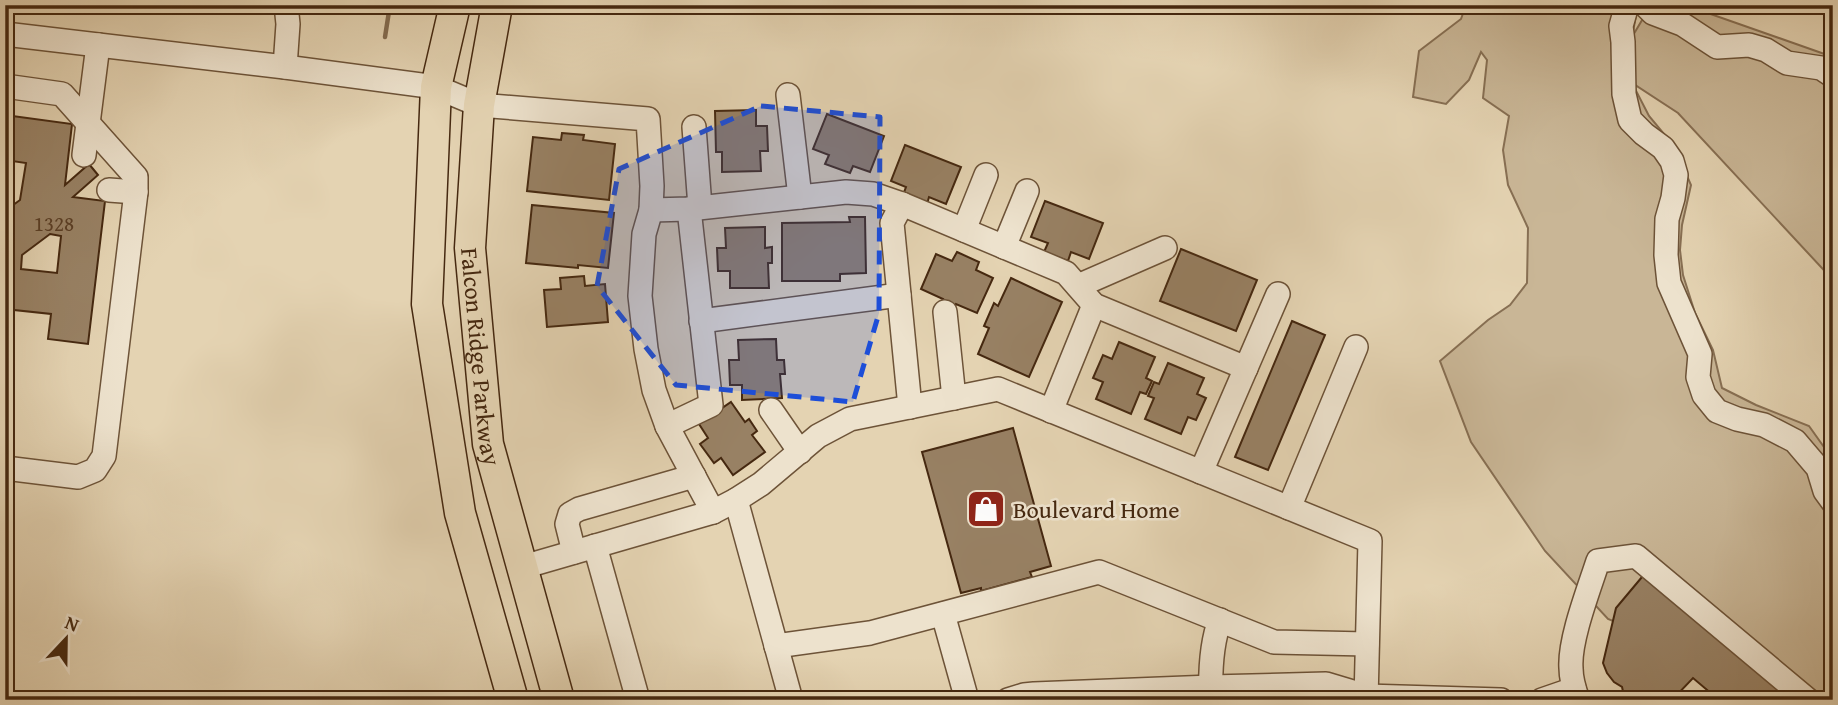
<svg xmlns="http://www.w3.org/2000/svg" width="1838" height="705" font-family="'Gentium Book Plus',serif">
<rect width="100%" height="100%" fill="#e4d3b2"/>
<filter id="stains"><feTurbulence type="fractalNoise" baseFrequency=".00286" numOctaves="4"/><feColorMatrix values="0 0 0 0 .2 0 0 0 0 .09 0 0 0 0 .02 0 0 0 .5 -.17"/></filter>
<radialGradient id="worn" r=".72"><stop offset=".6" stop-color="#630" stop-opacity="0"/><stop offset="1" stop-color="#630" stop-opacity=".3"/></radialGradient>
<polygon fill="#c9b696" stroke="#876f53" stroke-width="2" points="1466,5 1638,5 1632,37 1651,5 1685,5 1833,57 1833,280 1678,113 1632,83 1649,116 1674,146 1691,185 1682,225 1680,250 1683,275 1695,313 1713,350 1722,388 1756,405 1809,426 1831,457 1833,463 1833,700 1779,700 1721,665 1608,619 1545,551 1471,442 1440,361 1488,320 1510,305 1527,283 1528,228 1508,185 1503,150 1509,116 1483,98 1487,60 1481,52 1469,80 1446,104 1413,97 1419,51 1461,19"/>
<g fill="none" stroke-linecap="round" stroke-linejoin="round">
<polyline stroke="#846c50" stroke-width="4.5" points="385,37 390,5"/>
</g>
<g fill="#988164" stroke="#452810" stroke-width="2" fill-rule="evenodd">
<polygon points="756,110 756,126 767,126 768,151 760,151 761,171 722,172 722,152 716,152 715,111"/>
<polygon points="827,114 884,136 870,172 853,166 850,173 825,164 829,155 813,149"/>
<path d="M5,115L72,124L65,185L89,164L98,175L73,197L105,201L88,344L48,339L51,314L5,309V211L20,200L26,163L5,160ZM50,234L61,236L57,273L21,269L22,255Z"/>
<polygon points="562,133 584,135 583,140 615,144 609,200 527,191 533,137 561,140"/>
<polygon points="905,145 961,167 946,204 929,197 927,204 903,195 906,187 891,181"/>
<polygon points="1045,201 1103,223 1089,259 1071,252 1068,261 1044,252 1048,243 1031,237"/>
<polygon points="532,205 614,213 608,268 578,265 578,268 526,263"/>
<polygon points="849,217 865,217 866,273 840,274 840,281 782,281 782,223 850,222"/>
<polygon points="765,227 765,248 772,247 772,263 768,263 769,288 730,288 730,271 718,271 717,248 726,248 725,228"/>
<polygon points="1181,249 1257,280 1236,331 1160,301"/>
<polygon points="957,252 979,262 976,270 993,278 977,313 956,304 954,309 941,303 943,299 921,289 936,254 952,261"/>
<polygon points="584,276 585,286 605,284 608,322 547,327 544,290 561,289 560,278"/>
<polygon points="1011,278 1062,302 1029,377 978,354 989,328 984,326 994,303 998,306"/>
<polygon points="1292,321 1325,335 1268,470 1235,457"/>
<polygon points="776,339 777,360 784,360 785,374 780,374 782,398 742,400 742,385 730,385 729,360 739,360 738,340"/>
<polygon points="1119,342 1155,357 1146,378 1152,381 1146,394 1140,392 1131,414 1096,399 1103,382 1093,378 1103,355 1112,359"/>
<polygon points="1168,363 1204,378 1197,394 1206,398 1196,420 1188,417 1181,434 1145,419 1154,398 1148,396 1154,382 1159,384"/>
<polygon points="731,402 745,422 749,419 757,431 752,435 765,452 733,475 721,458 714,463 700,444 708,438 699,424"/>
<polygon points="1013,428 1051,566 1030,572 1032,577 981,591 981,588 961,593 922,452"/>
<polygon points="1647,571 1797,700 1719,700 1693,678 1672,700 1625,700 1622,687 1614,682 1607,673 1603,663 1616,608"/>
</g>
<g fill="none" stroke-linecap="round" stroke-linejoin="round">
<defs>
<g id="minor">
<polyline points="1627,5 1621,26 1623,42 1624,94 1630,120 1644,134 1663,148 1672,161 1676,175 1673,198 1667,219 1666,255 1669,283 1700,354 1698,377 1704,395 1717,411 1737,419 1764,425 1795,441 1818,468 1825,491 1833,502"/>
<polyline points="1645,5 1653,13 1682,24 1717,47 1749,45 1766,50 1787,63 1821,68 1833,76"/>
<polyline points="5,34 285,67 436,87 479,105 648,119 652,186 651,210 644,234 640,296 646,349 654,390 667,426 713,512"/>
<polyline points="285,67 288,24 286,5"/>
<polyline points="5,86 62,94 136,177 136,192 104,456 95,470 78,477 5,468"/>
<polyline points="788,95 800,197"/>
<polyline points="694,127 700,207"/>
<polyline points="84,155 98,45"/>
<polyline points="109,190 136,192"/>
<polyline points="902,204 892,223 910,407"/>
<polyline points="651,210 689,209 846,192 873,194 902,204 1066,273 1094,305 1246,368"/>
<polyline points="964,230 986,175"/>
<polyline points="1004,247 1027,191"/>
<polyline points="1078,286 1165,248"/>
<polyline points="945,312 954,398"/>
<polyline points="701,321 899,295"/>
<polyline points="771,410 800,452"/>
<polyline points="1051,411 1094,305"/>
<polyline points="667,426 711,405 689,209"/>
<polyline points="1201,472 1278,294"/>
<polyline points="736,500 791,700"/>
<polyline points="1289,508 1356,347"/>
<polyline points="595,546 638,700"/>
<polyline points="574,552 567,524 570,514 579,509 694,476"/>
<polyline points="523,567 713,512 736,500 761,484 818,436 850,419 998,389 1370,541 1366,700"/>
<polyline points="943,614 967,700"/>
<polyline points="776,646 870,633 1099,572 1274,642 1367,644"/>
<polyline points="1008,700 1024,695 1034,694 1211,687 1326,684 1366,696 1501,700"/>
<path d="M1211,700C1210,674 1211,644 1220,620"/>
<polyline points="1542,700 1574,689"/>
<path d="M1578,700C1574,689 1571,679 1571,668C1569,640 1589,589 1598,561L1636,556L1808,700"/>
</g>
<g id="major">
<polyline points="455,5 436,87 427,304 460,513 513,700"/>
<path id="s1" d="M497,5L479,105L470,248L488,444L559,700"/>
</g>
</defs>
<use href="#minor" stroke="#6d5338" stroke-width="26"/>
<use href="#major" stroke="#452810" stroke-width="33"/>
<use href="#minor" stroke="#ede2cd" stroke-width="23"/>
<use href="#major" stroke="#e4d3b2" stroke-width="30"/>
</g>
<path fill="#1d4ed8" fill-opacity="0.2" stroke="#1d4ed8" stroke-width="5" stroke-dasharray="14 9" stroke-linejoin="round" d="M761,106L880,117L879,313L853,402L676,385L597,286L619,169Z"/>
<defs>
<symbol id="shop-square" viewBox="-11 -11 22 22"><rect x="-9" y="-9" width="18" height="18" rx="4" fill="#8f2418" stroke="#ede2cd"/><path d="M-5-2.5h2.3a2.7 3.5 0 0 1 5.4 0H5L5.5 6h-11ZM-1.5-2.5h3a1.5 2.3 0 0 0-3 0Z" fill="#fff"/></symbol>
</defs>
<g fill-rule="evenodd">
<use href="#shop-square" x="964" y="487" width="44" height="44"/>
</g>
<g text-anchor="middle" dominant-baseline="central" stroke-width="5" stroke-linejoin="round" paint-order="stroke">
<g font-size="21" fill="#5a3e25">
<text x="54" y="223">1328</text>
</g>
<g font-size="24" fill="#452810" stroke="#ede2cd">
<text stroke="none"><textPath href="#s1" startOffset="354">Falcon Ridge Parkway</textPath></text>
</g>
<g font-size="24" fill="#452810" stroke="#ede2cd" text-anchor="start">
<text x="1013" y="509">Boulevard Home</text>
</g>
</g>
<rect width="1838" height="705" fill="none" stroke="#e4d3b2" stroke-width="28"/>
<rect x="7" y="7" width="1824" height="691" fill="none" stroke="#452810" stroke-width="3.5"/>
<rect x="14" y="14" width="1810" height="677" fill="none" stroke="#452810" stroke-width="2"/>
<g transform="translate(66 639) rotate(22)" stroke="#ede2cd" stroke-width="5" paint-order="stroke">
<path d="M0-5L12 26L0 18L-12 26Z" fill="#452810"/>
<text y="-10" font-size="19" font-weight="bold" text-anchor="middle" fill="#452810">N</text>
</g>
<rect width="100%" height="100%" filter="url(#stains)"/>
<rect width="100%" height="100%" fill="url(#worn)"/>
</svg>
